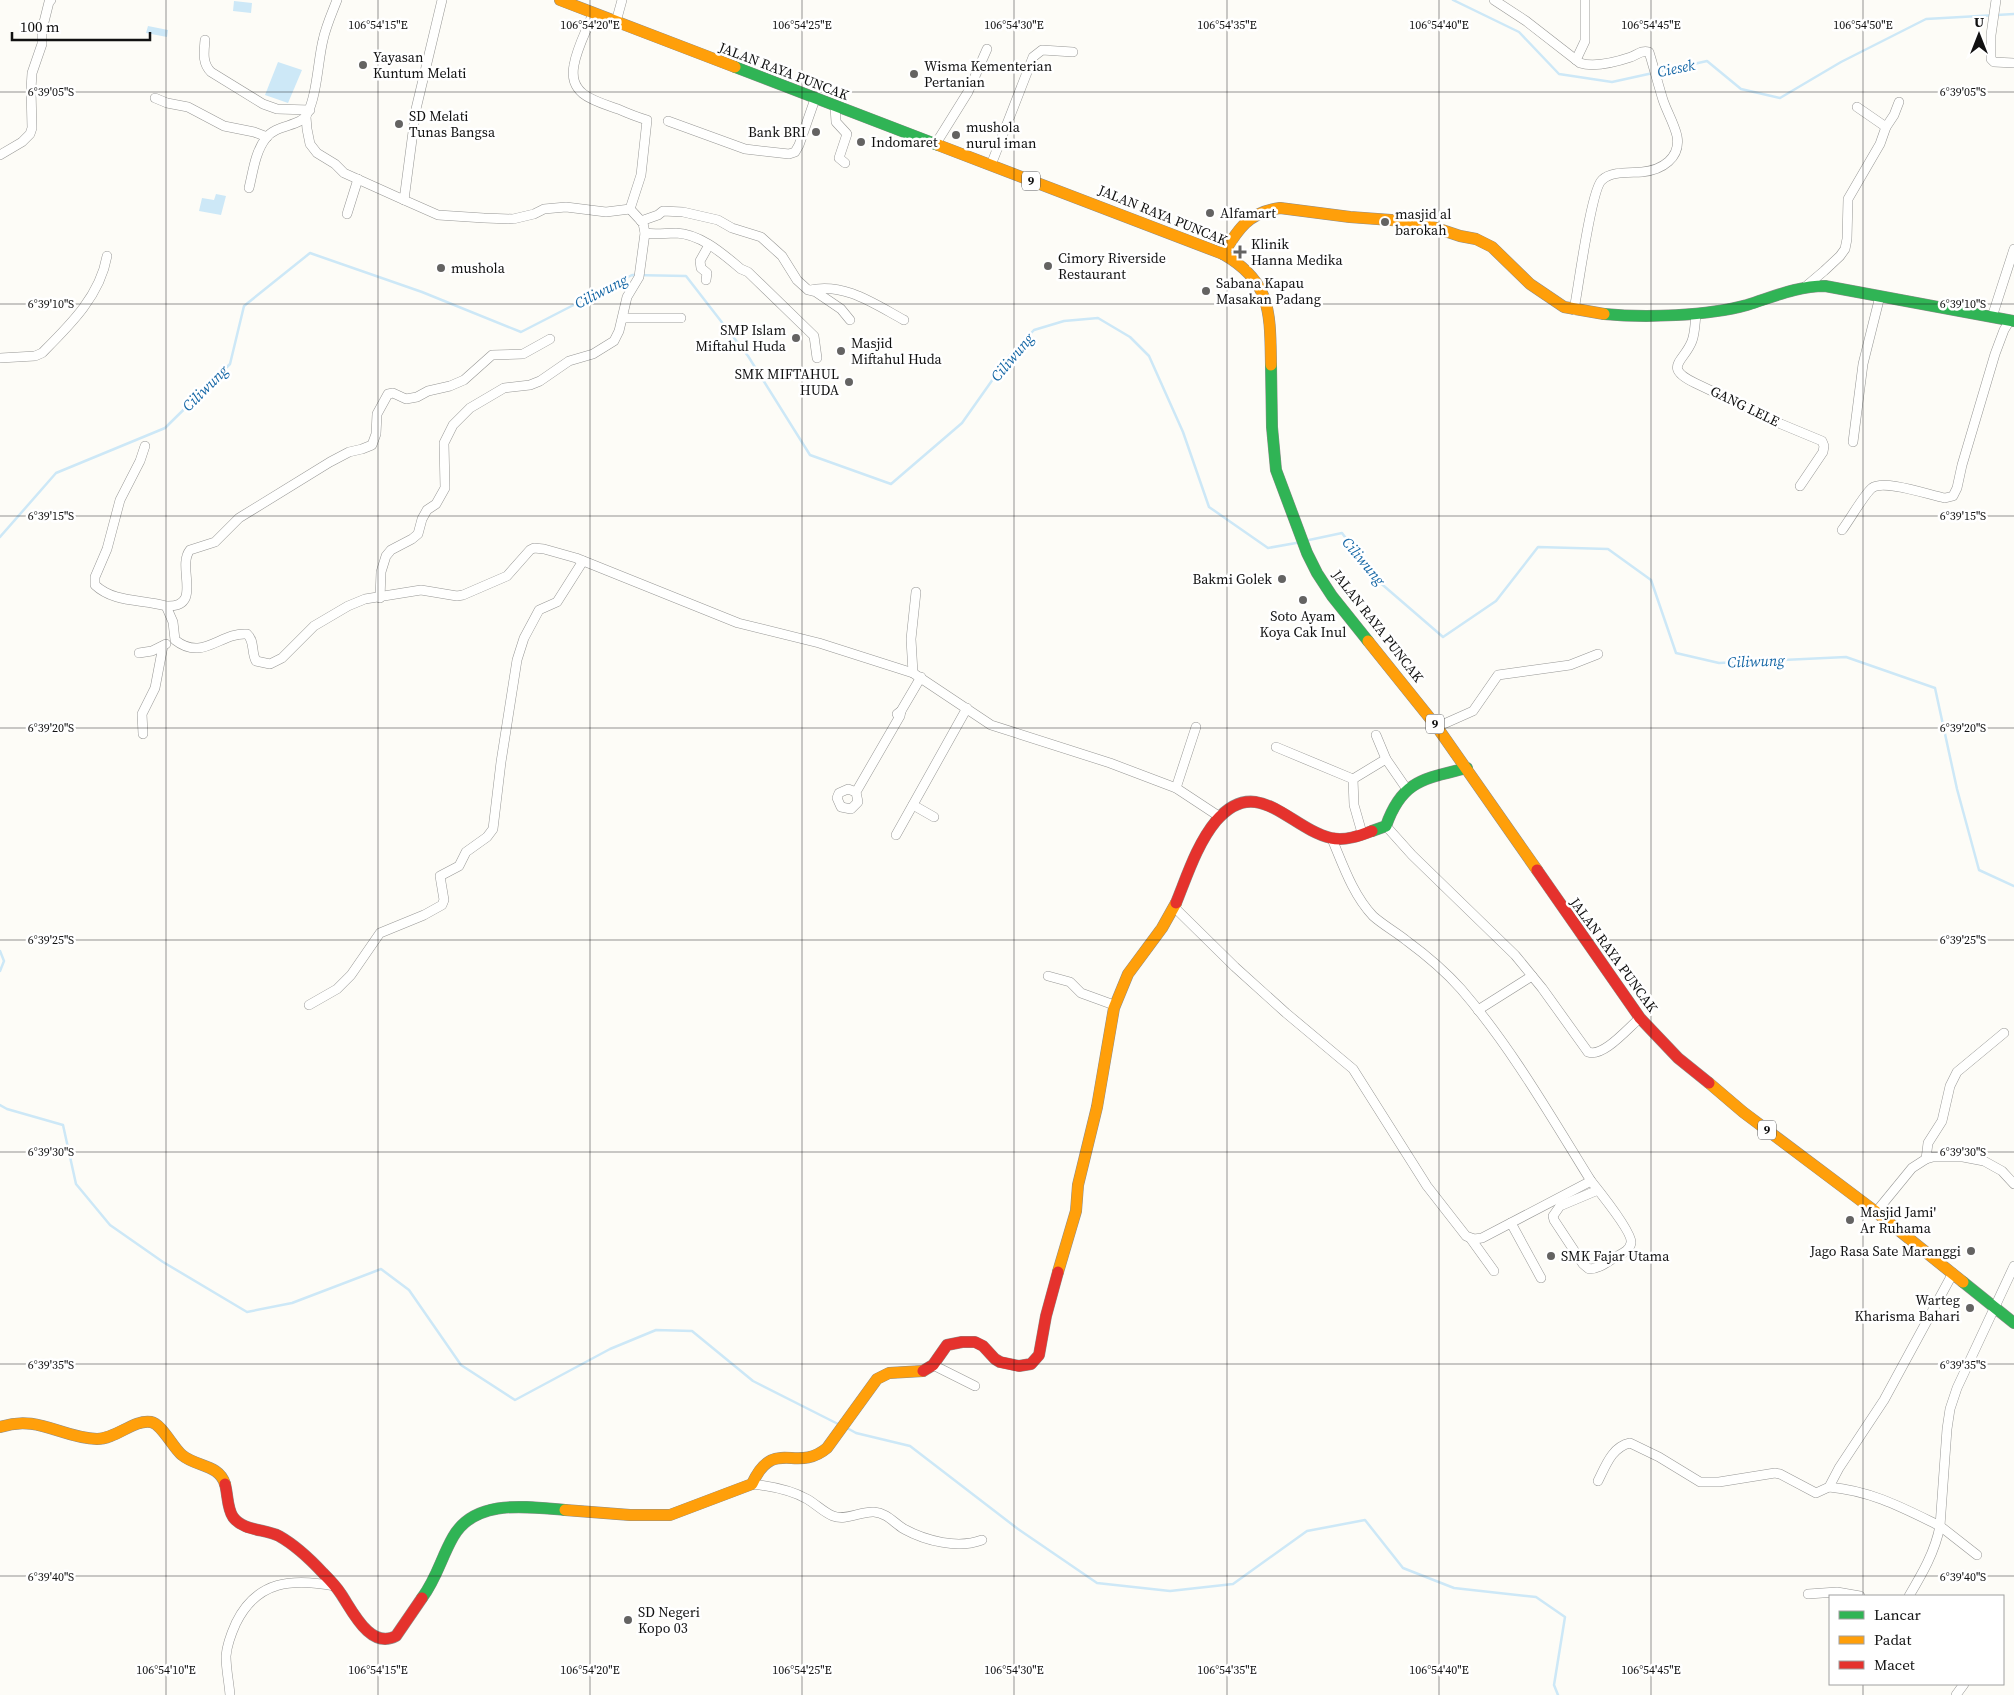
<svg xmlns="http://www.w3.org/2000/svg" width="2014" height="1695" font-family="'Source Serif 4',serif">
<rect width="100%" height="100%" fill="#fdfcf7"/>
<g fill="#cde8f7">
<polygon points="234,1 252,3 251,13 233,11"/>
<polygon points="148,26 168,30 167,37 146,33"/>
<polygon points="278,62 302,70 288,103 265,95"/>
<polygon points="216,194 226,196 221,215 199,211 202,198 214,200"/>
</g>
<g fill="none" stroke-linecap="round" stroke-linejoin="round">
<g stroke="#cde8f7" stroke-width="2.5">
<polyline points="1453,0 1519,32 1559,74 1612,82 1653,73"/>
<polyline points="1658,72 1707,61 1741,89 1780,98 1841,62 1926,19 2014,14"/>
<polyline points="0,537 56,473 165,428 230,364 244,306 310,253 422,292 521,332 632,275 686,276 748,356 810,455 891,484 962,423 1010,355 1034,330 1064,321 1098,318 1130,337 1149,356 1183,432 1209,507 1268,548 1296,543"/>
<polyline points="1309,540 1342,533 1377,580 1443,637 1496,601 1538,547 1608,549 1651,580 1676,653 1719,663 1846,657 1935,688 1957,789 1979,870 2014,886"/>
<polyline points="0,951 4,961 0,971"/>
<polyline points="0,1105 7,1109 63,1125 76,1184 110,1225 163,1262 247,1312 292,1303 381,1269 409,1290 461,1365 515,1400 610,1349 656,1330 692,1331 753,1381 840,1425"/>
<polyline points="847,1428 856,1433 910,1446 1018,1529 1097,1583 1170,1591 1233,1584 1307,1531 1365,1520 1403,1568 1454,1588 1536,1597 1565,1617 1554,1685 1558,1695"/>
</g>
<defs>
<g id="street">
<path d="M1494,0L1526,21L1580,63C1595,68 1616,62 1631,57C1638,54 1642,50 1649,52C1654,68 1658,84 1663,100C1667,112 1674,123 1677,136C1681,158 1662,170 1642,172C1630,173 1611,171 1602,180C1591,189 1578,290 1574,310"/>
<polyline points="1996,0 1991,35 1991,59 1994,62 2014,63"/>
<path d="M593,13C587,30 577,47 574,65C568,95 595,101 618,109C627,113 637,117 647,120L641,175L630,209"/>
<polyline points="616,22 622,0"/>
<path d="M205,40C204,52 202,63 211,72L263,104L277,109L310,110"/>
<polyline points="1576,60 1585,41 1585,0"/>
<polyline points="155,98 167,103 188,107 224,126 254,132 267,137"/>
<polyline points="835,107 836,122 847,134 839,158 845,163"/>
<polyline points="1857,107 1886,127"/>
<polyline points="306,117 307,129 310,144 317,153 335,164 344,173 404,200 416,109 442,0"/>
<polyline points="668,121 745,149 789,154 795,152 799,145 815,99"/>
<polyline points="935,145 968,92 987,49"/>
<polyline points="0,155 22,142 30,134 32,128 31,89 32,73 42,44 42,30 49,2 51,0"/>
<polyline points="991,165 1033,57 1042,50 1073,52"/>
<path d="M249,188C253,172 255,152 266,138C276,124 301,127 307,114C317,96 318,60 323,40C326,26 332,13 337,0"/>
<polyline points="404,200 438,215 484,218 513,219 534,214 544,209 566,207 606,212 630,209"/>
<polyline points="347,214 358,179"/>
<polyline points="641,221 658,215 663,211 683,212 718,220 732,228 761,237 782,256 797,280 808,290 816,292 841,309 850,320"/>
<path d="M645,233C656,235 665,233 676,233C701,234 723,254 741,269L748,272L814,336L817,358"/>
<polyline points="706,280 707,273 701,268 700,261 709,245"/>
<polyline points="1805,287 1824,271 1840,256 1845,249 1847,239 1848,199 1880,144 1886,127 1894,115 1899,102"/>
<path d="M810,290C844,282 876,305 904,320"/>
<path d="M1696,314C1695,323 1695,333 1692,341C1684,362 1662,367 1695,383L1781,424L1822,441L1824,446L1823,452L1800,486"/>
<polyline points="1992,317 2014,249"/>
<polyline points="623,318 681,318"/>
<path d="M0,358L35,356L42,353C70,325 100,296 107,256"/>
<polyline points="1853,442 1863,364 1880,296"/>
<path d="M145,446L140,461L120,500L107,549L95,577V585C114,603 142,599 166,606L173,622L175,640C203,662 220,632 247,634C255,641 251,652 256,661L270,664L282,658L314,626L348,606L365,599L421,590L457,596L463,595L507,576L530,550L534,548L544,549L576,558L738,623L819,643L913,673L991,725L1110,763L1176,788L1220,817"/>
<path d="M1842,530C1849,521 1865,493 1872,488C1884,479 1929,495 1945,498L1953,496L1957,488L1962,465L1995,354L2004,330L2010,320"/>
<polyline points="380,598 381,572 386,556 391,550 412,539 418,534 422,519 427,510 436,504 445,488 444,443 453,425 470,408 504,388 530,385 540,381 569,361 593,354 614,341 619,331 627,297 639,277 645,233 643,223 630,209"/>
<path d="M166,606C204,608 176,567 190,550L215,542L239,518L330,462L349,452L362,449L372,445L376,434L377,414L388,394L393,393L406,399L417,397L428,391L450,386L464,380L492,355L523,354L550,339"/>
<polyline points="139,653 152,651 166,644"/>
<polyline points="913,673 911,639 916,592"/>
<polyline points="897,714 901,711 921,677"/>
<polyline points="1437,727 1473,711 1498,675 1570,665 1598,654"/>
<polyline points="143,734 142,714 155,688 163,646"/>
<polyline points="1376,735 1386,759 1406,788"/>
<polyline points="1276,747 1353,779"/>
<polyline points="1176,788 1196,727"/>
<polyline points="856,792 848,789 839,793 837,798 841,807 851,809 858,802 856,792 900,716 901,711"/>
<polyline points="913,805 934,817"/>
<path d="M1386,826L1412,855L1515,955L1542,988L1588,1052C1603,1058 1628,1028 1640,1018"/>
<polyline points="1362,833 1354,805 1353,779 1386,759"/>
<polyline points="896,835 967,708"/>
<path d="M1174,907L1235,967L1286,1013L1353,1069L1427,1186L1466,1236L1474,1239L1482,1238L1591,1181C1550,1115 1511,1047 1461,989C1445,971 1426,955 1407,941C1396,932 1383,925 1373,916C1353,895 1343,865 1332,839"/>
<polyline points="1048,976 1070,982 1081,993 1114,1005"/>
<polyline points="309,1005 337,989 351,975 380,933 424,915 442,905 444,900 440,876 459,866 466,852 487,837 493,829 501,762 517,660 524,638 539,610 557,602 583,561"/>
<polyline points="1478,1010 1532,976"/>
<polyline points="1926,1159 1928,1143 1942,1121 1950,1086 1957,1072 2004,1033"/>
<path d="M1591,1181C1599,1191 1633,1233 1631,1243C1629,1252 1620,1254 1614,1258C1606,1263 1598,1269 1589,1269L1583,1264L1554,1220L1553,1216L1560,1206L1598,1190"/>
<polyline points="1876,1212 1912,1168 1926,1159 1933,1157 1963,1157 1984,1161 2002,1171 2014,1184"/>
<polyline points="1511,1223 1541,1278"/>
<polyline points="1471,1239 1494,1271"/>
<polyline points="933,1365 975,1386"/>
<path d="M1598,1481C1606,1465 1612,1447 1630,1443L1659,1457L1700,1482H1719L1775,1473L1780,1474L1816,1493L1829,1487L1839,1468L1884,1400L1953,1273"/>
<path d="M752,1484C770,1486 791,1490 807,1499C816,1504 823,1512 833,1516C846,1521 861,1511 874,1512C887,1513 894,1523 904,1529C926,1541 958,1549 982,1540"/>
<path d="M1829,1487C1872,1491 1903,1508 1940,1526C1935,1552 1922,1574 1909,1596"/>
<polyline points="1977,1555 1940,1526 1947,1429 1950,1409 1957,1388 2014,1266"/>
<polyline points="1808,1594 1837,1592 1860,1596"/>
<path d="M230,1695C229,1682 226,1669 226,1656C227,1645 231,1634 236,1623C257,1580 293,1578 335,1586"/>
<polyline points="1956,1695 1964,1684"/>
</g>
<g id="fast">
<polyline points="735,67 938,145"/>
<path d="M1604,314C1645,318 1707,316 1747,305C1773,297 1797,286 1825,286L2014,321"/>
<polyline points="1271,365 1272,427 1276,470 1307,553 1317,573 1332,596 1368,641"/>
<path d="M1372,831L1386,826C1402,780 1424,779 1467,768"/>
<polyline points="1963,1282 2014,1323"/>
<path d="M422,1598C437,1578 441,1558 453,1537C475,1498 528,1507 565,1510"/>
</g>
<g id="slow">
<polyline points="560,0 735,67"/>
<path d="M938,145L1223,254C1272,282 1270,313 1271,365"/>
<path d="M1223,254C1238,229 1249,212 1280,208L1350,217L1418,222L1460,236L1476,239L1492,247L1530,284L1564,307L1604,314"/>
<polyline points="1368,641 1437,727 1537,870"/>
<polyline points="1709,1083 1743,1112 1876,1212 1963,1282"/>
<polyline points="1058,1272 1076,1211 1078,1185 1097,1107 1114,1008 1128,974 1162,928 1176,903"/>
<path d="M0,1427C38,1414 61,1438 97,1439C116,1439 134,1419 151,1422C162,1424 173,1448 182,1455C196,1467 219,1464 225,1484"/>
<path d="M565,1510L630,1515H670L752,1484C774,1436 796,1474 827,1448L877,1379L889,1373L923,1371"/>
</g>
<g id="jam">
<polyline points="1537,870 1640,1018 1678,1058 1709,1083"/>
<path d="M1176,903C1187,876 1197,844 1216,821C1257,773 1289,828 1331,838C1345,841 1359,836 1372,831"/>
<polyline points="923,1371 933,1365 947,1345 962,1342 975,1342 983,1346 995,1359 1000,1362 1019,1366 1031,1364 1039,1355 1046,1316 1058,1272"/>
<path d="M225,1484C228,1495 227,1508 233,1517C243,1531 265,1529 279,1536C295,1545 310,1559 323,1573C329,1579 336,1586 341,1594C352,1610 370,1650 396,1636L422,1598"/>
</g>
</defs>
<use href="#street" stroke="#979795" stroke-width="10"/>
<use href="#fast" stroke="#8e8d8b" stroke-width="12"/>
<use href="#slow" stroke="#8e8d8b" stroke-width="12"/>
<use href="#jam" stroke="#8e8d8b" stroke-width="12"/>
<use href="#street" stroke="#fffffe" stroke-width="9"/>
<use href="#fast" stroke="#30b455" stroke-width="11"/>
<use href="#slow" stroke="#ff9f0a" stroke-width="11"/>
<use href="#jam" stroke="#e5322d" stroke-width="11"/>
</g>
<path fill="none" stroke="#111" stroke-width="1" stroke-opacity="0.45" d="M166,0V1695M378,0V1695M590,0V1695M802,0V1695M1014,0V1695M1227,0V1695M1439,0V1695M1651,0V1695M1863,0V1596M0,92H2014M0,304H2014M0,516H2014M0,728H2014M0,940H2014M0,1152H2014M0,1364H2014M0,1576H2014M1863,1684V1695"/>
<g fill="#646362" stroke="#fff" stroke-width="2">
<circle cx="363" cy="65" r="5"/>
<circle cx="914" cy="74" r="5"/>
<circle cx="399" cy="124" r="5"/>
<circle cx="816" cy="132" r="5"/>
<circle cx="956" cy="135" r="5"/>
<circle cx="861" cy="142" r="5"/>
<circle cx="1210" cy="213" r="5"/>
<circle cx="1385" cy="222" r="5"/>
<path d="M1237.5 244.5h5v5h5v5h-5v5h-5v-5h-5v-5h5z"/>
<circle cx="1048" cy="266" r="5"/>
<circle cx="441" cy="268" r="5"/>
<circle cx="1206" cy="291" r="5"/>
<circle cx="796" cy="338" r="5"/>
<circle cx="841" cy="351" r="5"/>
<circle cx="849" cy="382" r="5"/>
<circle cx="1282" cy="579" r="5"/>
<circle cx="1303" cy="600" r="5"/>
<circle cx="1850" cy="1220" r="5"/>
<circle cx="1971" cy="1251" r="5"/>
<circle cx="1551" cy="1256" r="5"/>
<circle cx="1970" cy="1308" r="5"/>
<circle cx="628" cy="1620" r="5"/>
</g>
<g text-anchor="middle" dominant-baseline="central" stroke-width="5" stroke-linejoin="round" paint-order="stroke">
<g fill="#fff" stroke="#585858" stroke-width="1">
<rect x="1022" y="171.5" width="18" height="19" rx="4"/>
<rect x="1426" y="714.5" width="18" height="19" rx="4"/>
<rect x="1758" y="1120.5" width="18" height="19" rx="4"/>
</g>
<g font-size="12" font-weight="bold" fill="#111">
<text x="1031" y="181">9</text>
<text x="1435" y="724">9</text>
<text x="1767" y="1130">9</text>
</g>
<g font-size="14" fill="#111" stroke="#fff" text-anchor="start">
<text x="373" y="57">Yayasan<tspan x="373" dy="16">Kuntum Melati</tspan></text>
<text x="924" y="66">Wisma Kementerian<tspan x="924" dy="16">Pertanian</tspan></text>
<text x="409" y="116">SD Melati<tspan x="409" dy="16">Tunas Bangsa</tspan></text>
<text x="966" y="127">mushola<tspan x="966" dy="16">nurul iman</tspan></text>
<text x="806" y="132" text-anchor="end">Bank BRI</text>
<text x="871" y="142">Indomaret</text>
<text x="1220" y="213">Alfamart</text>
<text x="1395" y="214">masjid al<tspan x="1395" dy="16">barokah</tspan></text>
<text x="1251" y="244">Klinik<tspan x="1251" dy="16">Hanna Medika</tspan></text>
<text x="1058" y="258">Cimory Riverside<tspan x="1058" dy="16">Restaurant</tspan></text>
<text x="451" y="268">mushola</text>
<text x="1216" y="283">Sabana Kapau<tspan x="1216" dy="16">Masakan Padang</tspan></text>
<text x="786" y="330" text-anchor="end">SMP Islam<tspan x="786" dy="16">Miftahul Huda</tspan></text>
<text x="851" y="343">Masjid<tspan x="851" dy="16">Miftahul Huda</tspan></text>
<text x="839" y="374" text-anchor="end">SMK MIFTAHUL<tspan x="839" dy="16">HUDA</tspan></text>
<text x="1272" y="579" text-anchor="end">Bakmi Golek</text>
<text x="1303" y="616" text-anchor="middle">Soto Ayam<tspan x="1303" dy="16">Koya Cak Inul</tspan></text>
<text x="1860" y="1212">Masjid Jami'<tspan x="1860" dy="16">Ar Ruhama</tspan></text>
<text x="1961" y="1251" text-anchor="end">Jago Rasa Sate Maranggi</text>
<text x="1561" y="1256">SMK Fajar Utama</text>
<text x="1960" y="1300" text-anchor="end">Warteg<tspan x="1960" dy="16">Kharisma Bahari</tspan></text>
<text x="638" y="1612">SD Negeri<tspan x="638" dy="16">Kopo 03</tspan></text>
</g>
<g font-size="14" fill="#111" stroke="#fff">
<text transform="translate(784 71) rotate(21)">JALAN RAYA PUNCAK</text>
<text transform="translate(1163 215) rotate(22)">JALAN RAYA PUNCAK</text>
<text transform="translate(1745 406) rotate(26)">GANG LELE</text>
<text transform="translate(1378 626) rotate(52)">JALAN RAYA PUNCAK</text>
<text transform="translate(1614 955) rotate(54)">JALAN RAYA PUNCAK</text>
</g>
<g font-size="15" font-style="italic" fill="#1768a6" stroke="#fff">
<text transform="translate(1676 68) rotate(-12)">Ciesek</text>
<text transform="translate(601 291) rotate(-27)">Ciliwung</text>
<text transform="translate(1012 357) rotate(-50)">Ciliwung</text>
<text transform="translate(205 388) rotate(-45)">Ciliwung</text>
<text transform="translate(1364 561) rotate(50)">Ciliwung</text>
<text transform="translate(1756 661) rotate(-2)">Ciliwung</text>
</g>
</g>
<g font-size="12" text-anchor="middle" fill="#111" stroke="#fff" stroke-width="5" stroke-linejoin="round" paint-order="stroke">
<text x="378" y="29">106°54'15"E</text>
<text x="590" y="29">106°54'20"E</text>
<text x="802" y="29">106°54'25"E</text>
<text x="1014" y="29">106°54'30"E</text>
<text x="1227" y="29">106°54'35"E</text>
<text x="1439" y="29">106°54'40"E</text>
<text x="1651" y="29">106°54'45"E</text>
<text x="1863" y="29">106°54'50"E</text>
<text x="51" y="96">6°39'05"S</text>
<text x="1963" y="96">6°39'05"S</text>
<text x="51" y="308">6°39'10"S</text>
<text x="1963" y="308">6°39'10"S</text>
<text x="51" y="520">6°39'15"S</text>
<text x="1963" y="520">6°39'15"S</text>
<text x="51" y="732">6°39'20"S</text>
<text x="1963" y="732">6°39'20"S</text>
<text x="51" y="944">6°39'25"S</text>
<text x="1963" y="944">6°39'25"S</text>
<text x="51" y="1156">6°39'30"S</text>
<text x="1963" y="1156">6°39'30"S</text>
<text x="51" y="1369">6°39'35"S</text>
<text x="1963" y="1369">6°39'35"S</text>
<text x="51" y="1581">6°39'40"S</text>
<text x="1963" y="1581">6°39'40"S</text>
<text x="166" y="1674">106°54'10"E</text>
<text x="378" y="1674">106°54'15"E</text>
<text x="590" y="1674">106°54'20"E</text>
<text x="802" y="1674">106°54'25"E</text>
<text x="1014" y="1674">106°54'30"E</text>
<text x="1227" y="1674">106°54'35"E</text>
<text x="1439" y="1674">106°54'40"E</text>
<text x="1651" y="1674">106°54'45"E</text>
</g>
<rect x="1829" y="1595" width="175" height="90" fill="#ffffff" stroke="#a0a0a0"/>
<rect x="1839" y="1611" width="25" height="8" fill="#30b455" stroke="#a0a0a0"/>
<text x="1874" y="1620" font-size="15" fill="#111111">Lancar</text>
<rect x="1839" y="1636" width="25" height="8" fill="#ff9f0a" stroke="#a0a0a0"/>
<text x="1874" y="1645" font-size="15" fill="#111111">Padat</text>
<rect x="1839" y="1661" width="25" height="8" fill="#e5322d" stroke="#a0a0a0"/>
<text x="1874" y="1670" font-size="15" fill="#111111">Macet</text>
<g transform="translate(1979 35)" stroke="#ffffff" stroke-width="4" paint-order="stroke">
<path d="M0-4L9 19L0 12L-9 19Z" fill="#111111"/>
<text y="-8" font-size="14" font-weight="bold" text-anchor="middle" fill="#111111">U</text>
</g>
<path d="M12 32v8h138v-8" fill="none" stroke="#111111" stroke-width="2.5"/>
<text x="20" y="32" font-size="15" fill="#111111" stroke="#ffffff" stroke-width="4" paint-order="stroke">100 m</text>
</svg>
